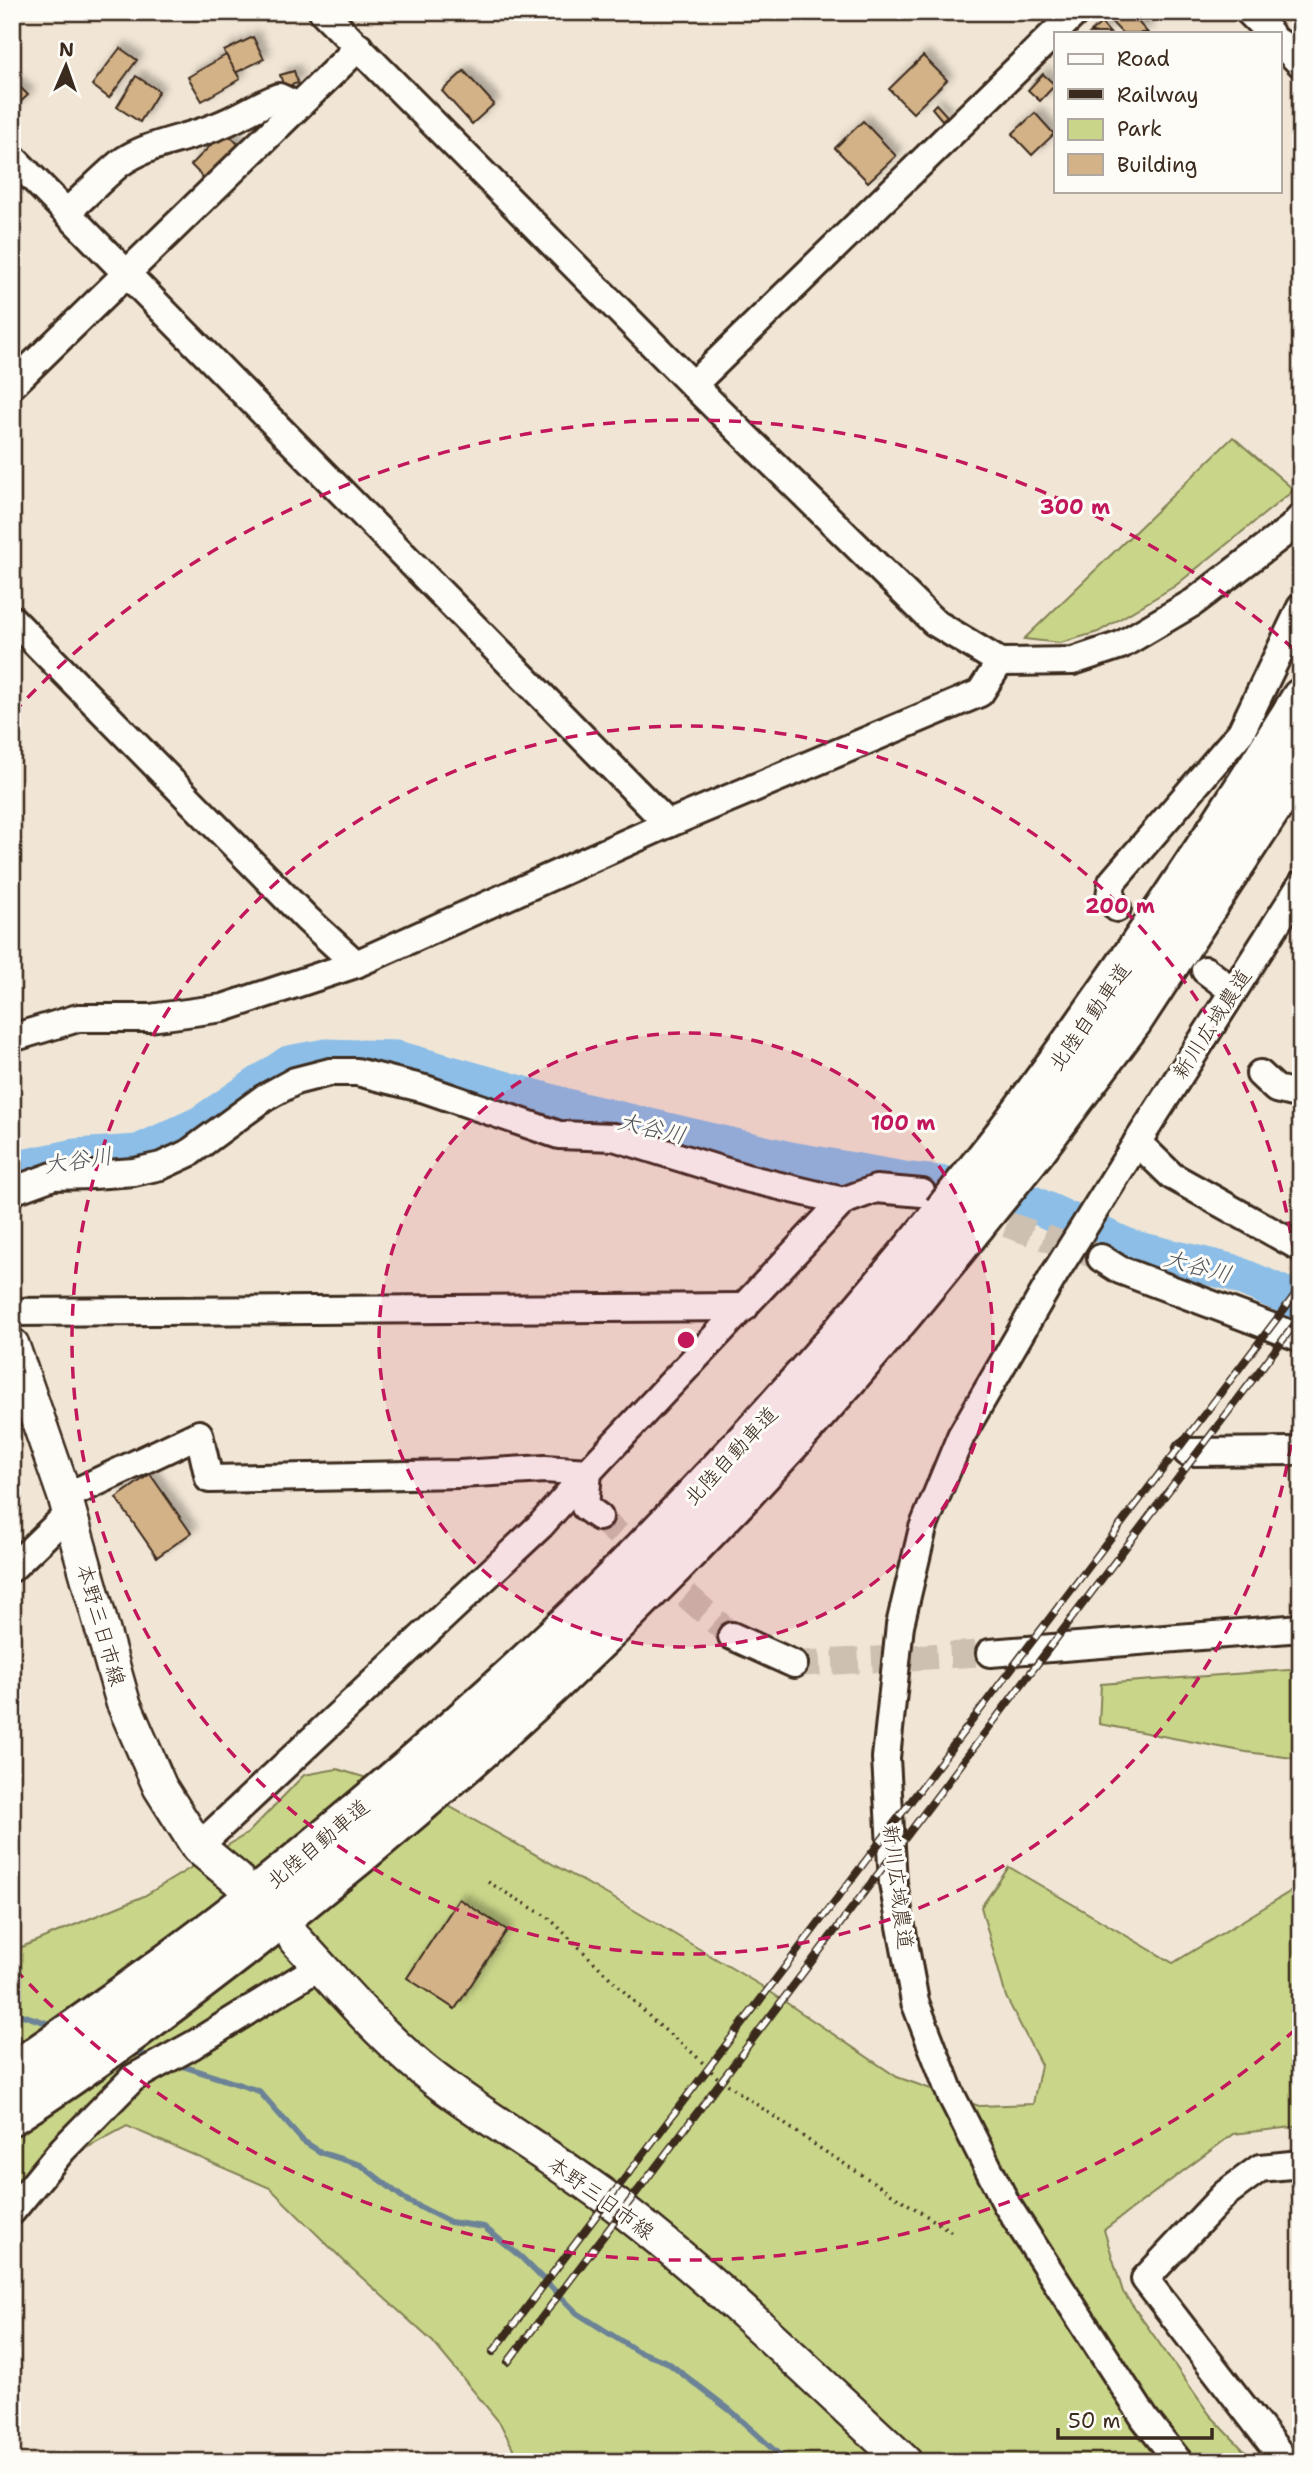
<svg xmlns="http://www.w3.org/2000/svg" width="1313" height="2474" font-family="'Shantell Sans','Klee One',sans-serif">
<defs>
<filter id="shadow"><feDropShadow dx="6" dy="-6" stdDeviation="3.5" flood-color="#0004"/></filter>
</defs>
<rect width="100%" height="100%" fill="#f1e6d5"/>
<filter id="ink" filterUnits="userSpaceOnUse"><feTurbulence type="fractalNoise" baseFrequency=".0143" numOctaves="2"/><feDisplacementMap in="SourceGraphic" scale="14" xChannelSelector="R" yChannelSelector="G"/><feConvolveMatrix kernelMatrix="1 2 1 2 8 2 1 2 1" color-interpolation-filters="sRGB"/></filter>
<g filter="url(#ink)">
<g fill="#c9d689" stroke="#828054" stroke-width="2">
<polygon points="1233,437 1294,490 1175,586 1098,632 1060,643 1024,639"/>
<polygon points="1301,1669 1301,1759 1246,1752 1099,1724 1101,1684"/>
<polygon points="337,1769 436,1799 615,1899 760,1985 897,2077 979,2106 1033,2104 1041,2065 1006,1997 981,1907 1009,1867 1173,1963 1301,1885 1301,2126 1233,2134 1104,2230 1123,2292 1210,2415 1255,2462 520,2462 500,2423 433,2342 348,2265 270,2188 127,2126 12,2188 12,1951 144,1896 248,1833 304,1775"/>
</g>
<g fill="none" stroke-linecap="round" stroke-linejoin="round">
<g stroke="#6c8397" stroke-width="6">
<polyline points="12,2010 16,2013 56,2026"/>
<polyline points="129,2050 152,2057"/>
<polyline points="176,2064 259,2091 303,2141 322,2153 361,2165 406,2200 450,2222 484,2227 521,2257 577,2313 637,2351 667,2362 731,2411 787,2462"/>
</g>
<polyline stroke="#8cbee8" stroke-width="37" points="12,1170 75,1157 138,1153 201,1124 289,1064 326,1057 397,1059 578,1110 790,1160 910,1181 1004,1191 1130,1248 1231,1272 1301,1302"/>
</g>
<g fill="#d4b287" stroke="#3b2a1e" stroke-width="2" filter="url(#shadow)">
<polygon points="1113,12 1129,12 1148,33 1122,33 1107,17"/>
<polygon points="1137,12 1152,12 1154,15 1147,22"/>
<polygon points="1101,23 1110,33 1090,33"/>
<polygon points="253,37 264,59 235,73 224,51"/>
<polygon points="120,48 137,60 109,98 92,85"/>
<polygon points="226,55 240,79 202,101 188,77"/>
<polygon points="923,56 947,80 913,113 889,89"/>
<polygon points="294,71 298,83 284,87 280,75"/>
<polygon points="464,71 494,104 472,124 442,91"/>
<polygon points="1043,74 1055,85 1040,101 1028,90"/>
<polygon points="136,76 159,91 140,122 117,107"/>
<polygon points="12,79 28,95 12,110"/>
<polygon points="936,104 947,116 942,120 932,108"/>
<polygon points="1035,113 1054,134 1032,155 1012,134"/>
<polygon points="863,121 896,156 868,182 835,148"/>
<polygon points="225,131 242,148 207,181 191,165"/>
<polygon points="150,1474 191,1533 157,1557 116,1498"/>
<polygon points="459,1899 507,1930 455,2009 407,1978"/>
</g>
<g fill="none" stroke-linecap="round" stroke-linejoin="round">
<g stroke="#cdc0b0" stroke-width="26" stroke-dasharray="26 13" stroke-linecap="butt">
<polyline points="970,1211 1101,1258"/>
<polyline points="599,1517 732,1636"/>
<polyline points="794,1664 990,1653"/>
</g>
<defs>
<g id="minor">
<polyline points="323,12 693,385 934,622 1000,662 1073,661 1121,645 1194,602 1291,528 1301,517"/>
<polyline points="1249,12 1270,33"/>
<polyline points="1280,43 1301,64"/>
<polyline points="12,157 668,824"/>
<path d="M67,212C84,197 101,179 119,164C147,143 184,140 215,127C238,119 257,105 279,97L298,106"/>
<polyline points="12,385 359,47"/>
<polyline points="693,385 1076,12"/>
<polyline points="12,619 307,919 356,964"/>
<polyline points="1117,908 1110,897 1112,882 1241,732 1301,607"/>
<polyline points="1205,970 1233,991"/>
<polyline points="12,1038 78,1018 150,1018 223,1008 356,964 668,824 980,693 1000,662"/>
<polyline points="1260,1074 1276,1089 1301,1095"/>
<polyline points="1137,1142 1172,1176 1301,1248"/>
<polyline points="1124,1163 1301,885"/>
<polyline points="12,1191 53,1176 93,1175 134,1172 161,1166 189,1153 264,1098 295,1081 330,1072 357,1072 425,1089 559,1135 614,1137 746,1178 843,1201"/>
<polyline points="1101,1258 1120,1270 1301,1338"/>
<polyline points="1054,1275 961,1436 923,1528 900,1625 886,1758 893,1883 915,2002 950,2093 1007,2205 1145,2419 1179,2462"/>
<polyline points="12,1312 745,1307"/>
<polyline points="1187,1452 1301,1451"/>
<polyline points="588,1472 585,1507 599,1517"/>
<polyline points="65,1497 199,1434 209,1479 460,1474 545,1469 588,1472"/>
<polyline points="12,1568 69,1513"/>
<polyline points="732,1636 794,1664"/>
<polyline points="990,1653 1301,1628"/>
<polyline points="198,1847 541,1525 588,1472 843,1201 876,1189 922,1193"/>
<polyline points="12,2211 63,2149 133,2078 193,2045 320,1966"/>
<polyline points="1286,2462 1145,2279 1225,2194 1260,2168 1301,2164"/>
</g>
<g id="major">
<polyline points="12,1345 65,1497 123,1702 160,1787 198,1847 237,1879"/>
<path d="M295,1939C340,1987 384,2041 437,2081C498,2127 564,2164 624,2211C723,2288 813,2377 905,2462"/>
</g>
<g id="highway">
<path d="M1004,1135C1109,994 1208,848 1301,698"/>
<polyline points="1035,1151 1133,1020 1301,763"/>
<path d="M12,2073C101,2011 191,1949 275,1880C409,1771 540,1657 659,1533C759,1430 853,1323 943,1212"/>
<path d="M12,2115C90,2065 164,2009 238,1952C512,1741 761,1495 976,1224"/>
</g>
</defs>
<use href="#minor" stroke="#3b2a1e" stroke-width="32"/>
<use href="#major" stroke="#3b2a1e" stroke-width="38"/>
<use href="#highway" stroke="#3b2a1e" stroke-width="44"/>
<polyline stroke="#3b2a1e" stroke-width="3.5" stroke-dasharray="2 5" stroke-linecap="butt" points="488,1882 549,1918 655,2022 695,2055 717,2077 821,2149 952,2232"/>
<use href="#minor" stroke="#fdfcf7" stroke-width="26"/>
<use href="#major" stroke="#fdfcf7" stroke-width="33"/>
<use href="#highway" stroke="#fdfcf7" stroke-width="38"/>
<defs>
<g id="rail">
<polyline points="493,2352 1301,1287"/>
<polyline points="508,2362 1301,1316"/>
</g>
</defs>
<use href="#rail" stroke="#3b2a1e" stroke-width="8"/>
<use href="#rail" stroke="#fdfcf7" stroke-width="5" stroke-dasharray="16" stroke-linecap="butt"/>
<defs>
<polyline id="minor-bridge" points="1054,1275 1124,1163"/>
<g id="highway-bridge">
<polyline points="943,1212 1004,1135"/>
<polyline points="976,1224 1035,1151"/>
</g>
</defs>
<use href="#minor-bridge" stroke="#3b2a1e" stroke-width="32" stroke-linecap="butt"/>
<use href="#highway-bridge" stroke="#3b2a1e" stroke-width="44" stroke-linecap="butt"/>
<use href="#minor-bridge" stroke="#fdfcf7" stroke-width="26"/>
<use href="#highway-bridge" stroke="#fdfcf7" stroke-width="38"/>
</g>
</g>
<circle cx="686" cy="1340" r="307" fill="#c2185b" fill-opacity=".12"/>
<g fill="none" stroke="#c2185b" stroke-width="3.5" stroke-dasharray="12 9">
<circle cx="686" cy="1340" r="307"/>
<circle cx="686" cy="1340" r="614"/>
<path d="M1296 2029A920 920 0 0 1 13 1967M13 713A920 920 0 0 1 1296 651"/>
</g>
<g text-anchor="middle" dominant-baseline="central" stroke-width="6" stroke-linejoin="round" paint-order="stroke">
<g font-size="21" fill="#3b2a1e" stroke="#fdfcf7">
<text transform="translate(1090 1017) rotate(-55)">北陸自動車道</text>
<text transform="translate(1212 1024) rotate(-57)">新川広域農道</text>
<text transform="translate(731 1456) rotate(-47)">北陸自動車道</text>
<text transform="translate(101 1625) rotate(74)">本野三日市線</text>
<text transform="translate(318 1844) rotate(-40)">北陸自動車道</text>
<text transform="translate(898 1887) rotate(83)">新川広域農道</text>
<text transform="translate(601 2198) rotate(36)">本野三日市線</text>
</g>
<g font-size="23" font-style="italic" fill="#53565b" stroke="#fdfcf7">
<text transform="translate(652 1128) rotate(13)">大谷川</text>
<text transform="translate(78 1160) rotate(-8)">大谷川</text>
<text transform="translate(1198 1266) rotate(15)">大谷川</text>
</g>
</g>
<circle cx="686" cy="1340" r="10" fill="#c2185b" stroke="#fdfcf7" stroke-width="3.5"/>
<g font-size="21" text-anchor="middle" font-weight="bold" fill="#c2185b" stroke="#fdfcf7" stroke-width="6" stroke-linejoin="round" paint-order="stroke">
<text x="1075" y="514">300 m</text>
<text x="1120" y="913">200 m</text>
<text x="903" y="1130">100 m</text>
</g>
<rect width="1313" height="2474" fill="none" stroke="#fdfcf7" stroke-width="42"/>
<rect x="21" y="21" width="1271" height="2432" fill="none" stroke="#3b2a1e" stroke-width="2.5" filter="url(#ink)"/>
<rect x="1054" y="32" width="228" height="161" fill="#fdfcf7" stroke="#afa8a0" stroke-width="2"/>
<rect x="1068" y="54" width="35" height="10" fill="#fdfcf7" stroke="#afa8a0" stroke-width="2"/>
<text x="1117" y="66" font-size="21" fill="#3b2a1e">Road</text>
<rect x="1068" y="89" width="35" height="10" fill="#3b2a1e" stroke="#afa8a0" stroke-width="2"/>
<text x="1117" y="102" font-size="21" fill="#3b2a1e">Railway</text>
<rect x="1068" y="119" width="35" height="21" fill="#c9d689" stroke="#afa8a0" stroke-width="2"/>
<text x="1117" y="136" font-size="21" fill="#3b2a1e">Park</text>
<rect x="1068" y="154" width="35" height="21" fill="#d4b287" stroke="#afa8a0" stroke-width="2"/>
<text x="1117" y="172" font-size="21" fill="#3b2a1e">Building</text>
<g transform="translate(66 66) rotate(2)" stroke="#fdfcf7" stroke-width="5" paint-order="stroke">
<path d="M0-5L12 26L0 18L-12 26Z" fill="#3b2a1e"/>
<text y="-10" font-size="19" font-weight="bold" text-anchor="middle" fill="#3b2a1e">N</text>
</g>
<path d="M1058 2428v10h154v-10" fill="none" stroke="#3b2a1e" stroke-width="3.5"/>
<text x="1068" y="2428" font-size="21" fill="#3b2a1e" stroke="#fdfcf7" stroke-width="5" paint-order="stroke">50 m</text>
</svg>
